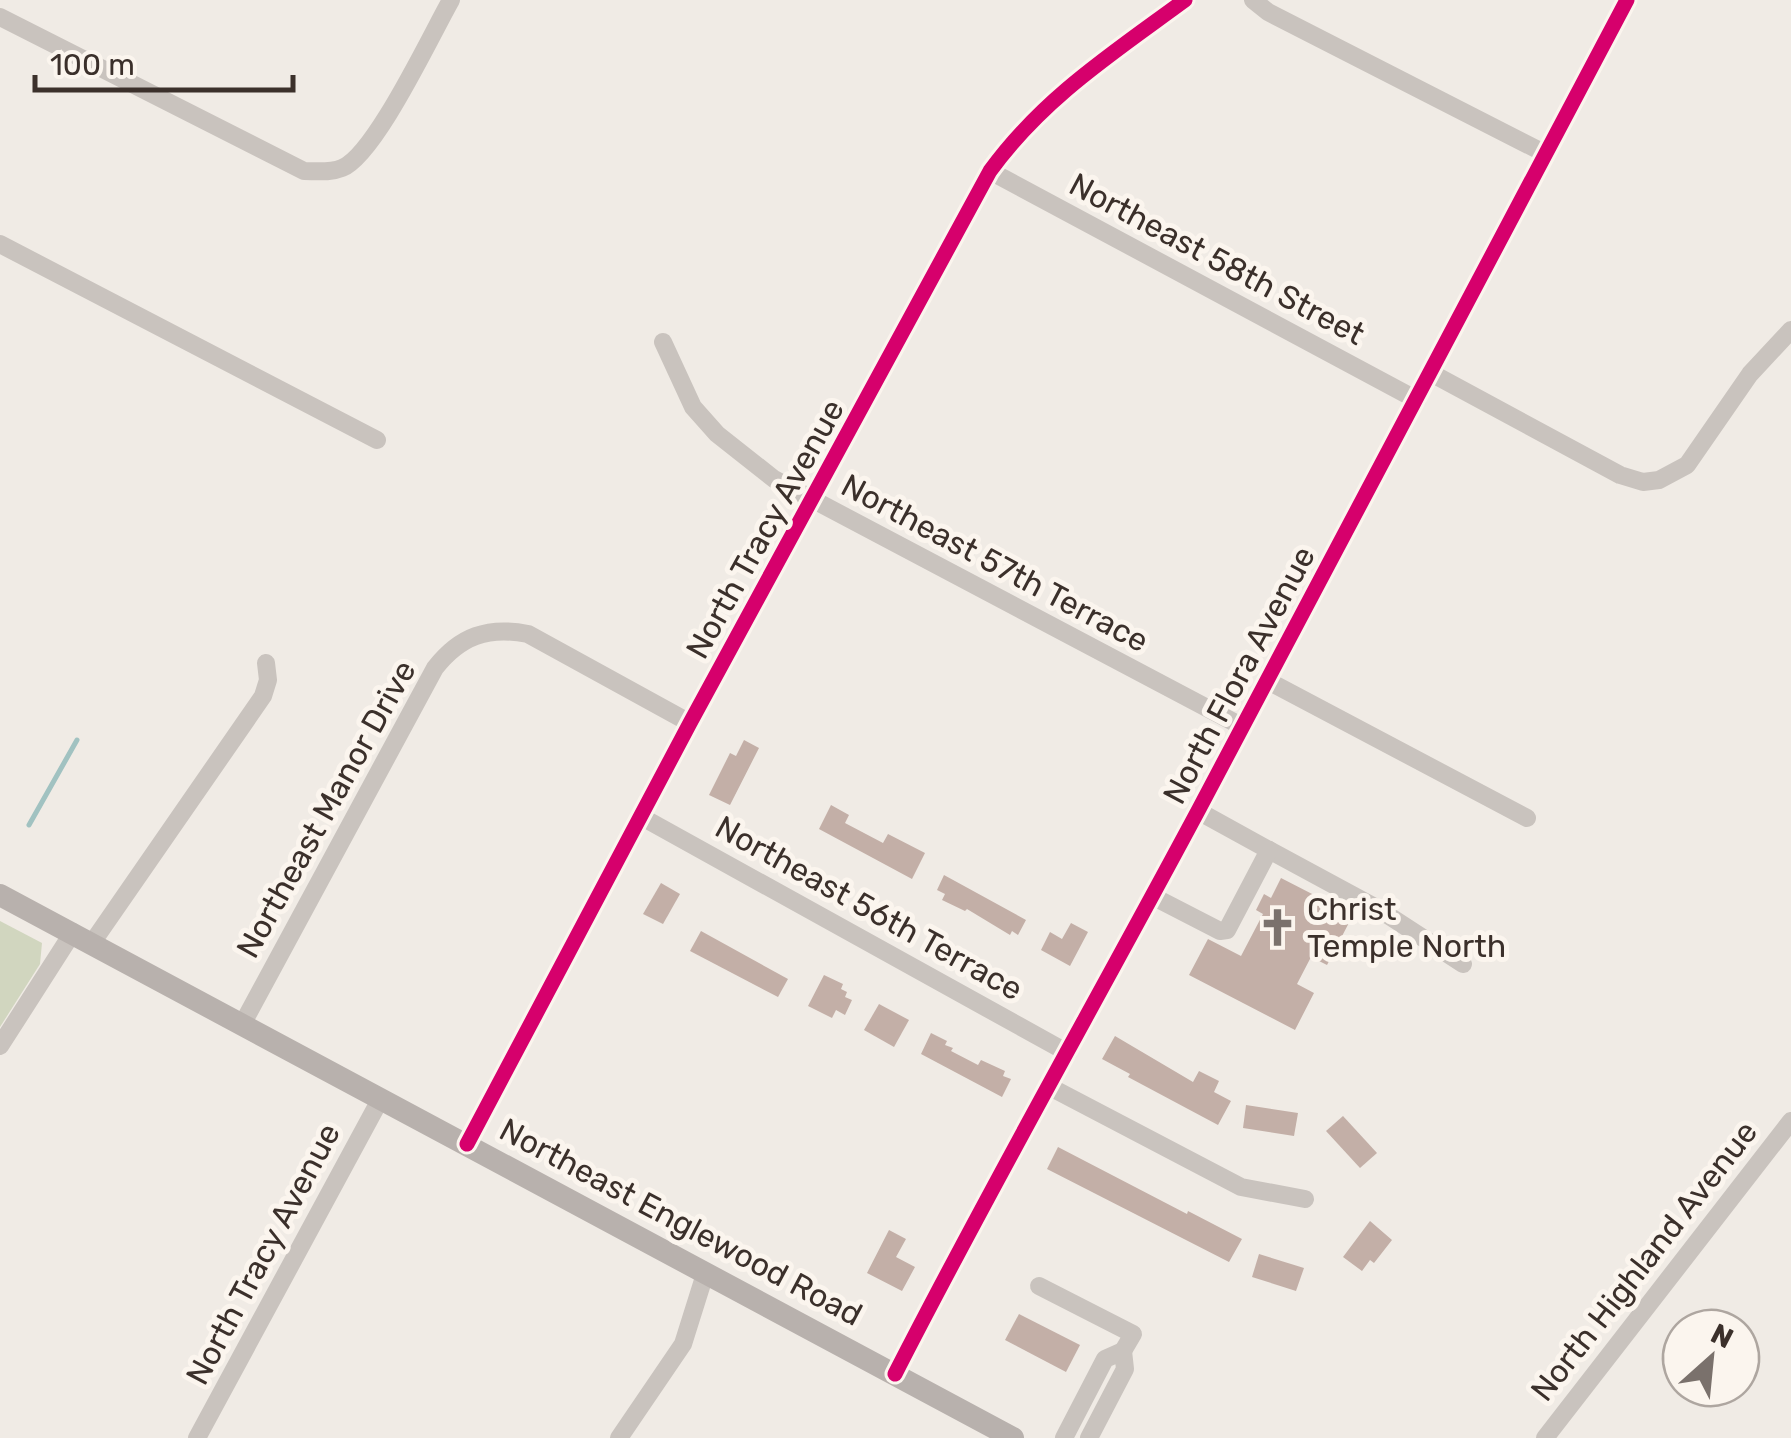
<svg xmlns="http://www.w3.org/2000/svg" width="1791" height="1438" font-family="Rubik,sans-serif">
<rect width="100%" height="100%" fill="#f0ebe5"/>
<polygon fill="#d1d6bf" points="0,921 42,943 40,964 0,1027"/>
<g fill="none" stroke-linecap="round" stroke-linejoin="round">
<polyline stroke="#a1c2c1" stroke-width="5" points="29,825 77,740"/>
</g>
<g fill="#c3afa7">
<polygon points="744,740 759,748 730,805 709,795 730,753 736,756"/>
<polygon points="831,805 849,815 845,823 883,843 888,834 925,853 912,879 819,829"/>
<polygon points="944,875 1026,920 1018,935 1012,931 1010,935 967,909 965,911 942,900 945,894 937,890"/>
<polygon points="1281,878 1353,915 1327,965 1311,957 1297,984 1314,993 1295,1030 1189,975 1208,939 1241,956 1263,914 1256,910 1264,894 1271,898"/>
<polygon points="661,883 680,894 663,924 643,914"/>
<polygon points="1071,923 1088,932 1070,966 1041,950 1050,932 1062,939"/>
<polygon points="701,931 788,979 778,997 690,951"/>
<polygon points="824,975 843,984 841,989 847,992 845,997 852,1000 845,1015 836,1010 832,1018 808,1006"/>
<polygon points="879,1004 909,1020 894,1047 864,1030"/>
<polygon points="931,1033 947,1041 945,1045 953,1048 951,1051 978,1065 981,1060 1005,1071 1003,1076 1011,1079 1002,1097 921,1054"/>
<polygon points="1115,1036 1193,1082 1199,1071 1219,1081 1214,1092 1231,1101 1218,1125 1128,1077 1130,1074 1102,1059"/>
<polygon points="1246,1105 1298,1113 1294,1136 1243,1128"/>
<polygon points="1343,1116 1377,1153 1360,1168 1326,1131"/>
<polygon points="1058,1147 1187,1214 1188,1211 1242,1239 1229,1262 1047,1169"/>
<polygon points="1370,1221 1392,1240 1374,1263 1370,1260 1362,1271 1343,1257"/>
<polygon points="889,1230 906,1239 896,1257 915,1267 902,1291 867,1273"/>
<polygon points="1259,1254 1304,1268 1296,1291 1252,1277"/>
<polygon points="1019,1314 1080,1345 1066,1372 1005,1340"/>
</g>
<g fill="none" stroke-linecap="round" stroke-linejoin="round">
<g stroke="#c9c3be" stroke-width="18">
<polyline points="1253,0 1268,12 1546,154"/>
<path d="M0,17L304,171C316,171 330,173 342,168C375,155 431,35 451,0"/>
<polyline points="990,171 1417,400"/>
<polyline points="0,244 377,440"/>
<polyline points="663,342 693,407 717,434 774,479 1243,727"/>
<polyline points="1431,373 1620,475 1643,482 1659,480 1687,465 1750,374 1791,330"/>
<polyline points="1268,681 1527,818"/>
<polyline points="640,816 1068,1053"/>
<polyline points="1269,850 1380,910 1463,964"/>
<polyline points="1152,896 1220,931 1227,930 1269,850 1198,811"/>
<polyline points="92,943 263,696 268,680 266,663"/>
<path d="M243,1023L435,668C460,636 488,626 528,634L690,723"/>
<polyline points="0,1046 73,932"/>
<polyline points="1050,1087 1241,1187 1305,1199"/>
<path d="M467,1144L690,723L990,171C1043,98 1113,53 1185,0"/>
<polyline points="1039,1286 1133,1334 1123,1351"/>
<path d="M895,1374C992,1184 1098,998 1199,809C1343,540 1485,270 1627,0"/>
<polyline points="197,1438 381,1098"/>
<polyline points="619,1438 683,1344 705,1274"/>
<polyline points="1064,1438 1105,1359 1123,1351 1125,1369 1089,1438"/>
<polyline points="1545,1438 1791,1121"/>
</g>
<polyline stroke="#b8b1ad" stroke-width="22" points="0,895 1013,1438"/>
<defs>
<g id="cycleway">
<path d="M467,1144L690,723L990,171C1043,98 1113,53 1185,0"/>
<path d="M895,1374C992,1184 1098,998 1199,809C1343,540 1485,270 1627,0"/>
</g>
</defs>
<use href="#cycleway" stroke="#fbf5ee" stroke-width="21"/>
<use href="#cycleway" stroke="#d6006c" stroke-width="15"/>
</g>
<defs>
<symbol id="church-bare" viewBox="-9 -9 18 18"><path d="M-1.2-6h2.4v3.5h3.3v2.4h-3.3V6h-2.4V-.1h-3.3v-2.4h3.3Z" fill="#7a716c" stroke="#fbf5ee" stroke-width="2.5" paint-order="stroke"/></symbol>
</defs>
<g fill-rule="evenodd">
<use href="#church-bare" x="1250" y="900" width="55" height="55"/>
</g>
<g text-anchor="middle" dominant-baseline="central" stroke-width="10" stroke-linejoin="round" paint-order="stroke">
<g font-size="32" fill="#3b302b" stroke="#fbf5ee">
<text transform="translate(1217 259) rotate(28)">Northeast 58th Street</text>
<text transform="translate(765 529) rotate(-61)">North Tracy Avenue</text>
<text transform="translate(995 563) rotate(28)">Northeast 57th Terrace</text>
<text transform="translate(1239 675) rotate(-62)">North Flora Avenue</text>
<text transform="translate(326 809) rotate(-61)">Northeast Manor Drive</text>
<text transform="translate(869 908) rotate(29)">Northeast 56th Terrace</text>
<text transform="translate(681 1222) rotate(28)">Northeast Englewood Road</text>
<text transform="translate(263 1254) rotate(-62)">North Tracy Avenue</text>
<text transform="translate(1644 1261) rotate(-52)">North Highland Avenue</text>
</g>
<g font-size="32" fill="#3b302b" stroke="#fbf5ee" text-anchor="start">
<text x="1307" y="909">Christ<tspan x="1307" dy="37">Temple North</tspan></text>
</g>
</g>
<g transform="translate(1711 1358) rotate(27)"><circle r="48" fill="#fbf5ee" stroke="#aea6a0" stroke-width="2.5"/>
<path d="M0-8L18 38L0 25L-18 38Z" fill="#7a716c"/>
<text y="-15" font-size="28" font-weight="bold" text-anchor="middle" fill="#3b302b">N</text>
</g>
<path d="M35 75v15h258v-15" fill="none" stroke="#3b302b" stroke-width="5"/>
<text x="50" y="75" font-size="30" fill="#3b302b" stroke="#fbf5ee" stroke-width="8" paint-order="stroke">100 m</text>
</svg>
